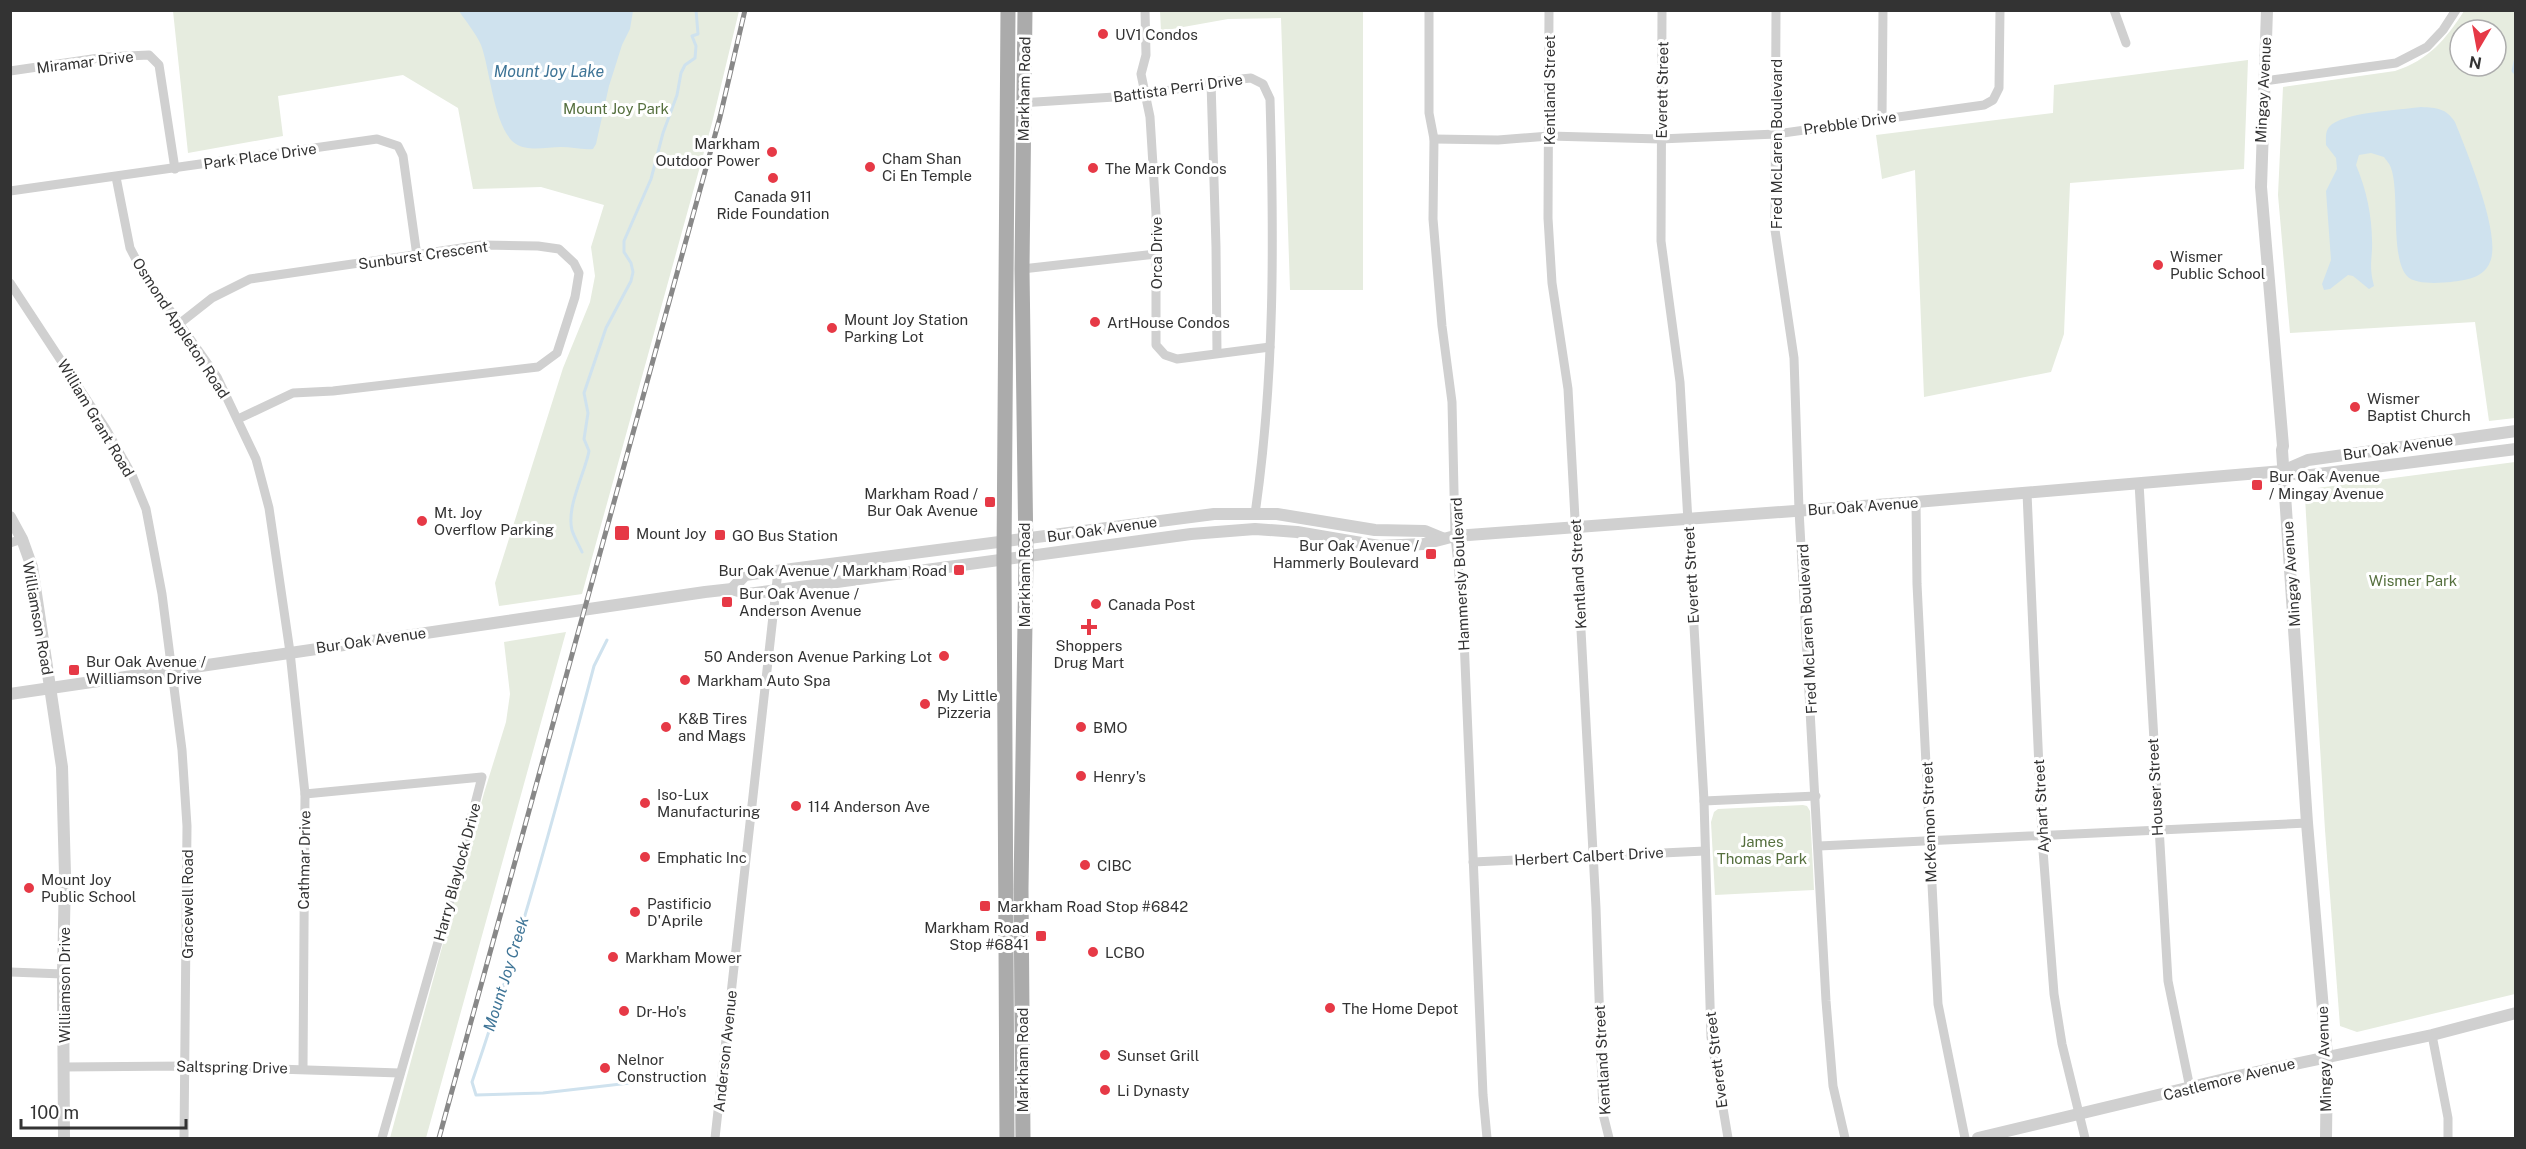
<svg xmlns="http://www.w3.org/2000/svg" width="2526" height="1149" font-family="'Public Sans',sans-serif">
<rect width="100%" height="100%" fill="#fff"/>
<g fill="#e6ecdf" fill-rule="evenodd">
<polygon points="173,11 739,11 712,123 582,594 499,606 495,583 563,368 590,302 595,276 591,247 604,205 541,187 473,189 458,108 403,75 278,96 283,136 188,153"/>
<polygon points="1160,11 1363,11 1363,290 1290,290 1281,18 1228,19 1161,31"/>
<path d="M2464,11H2515V418L2489,421L2475,322L2290,333L2278,195L2283,87L2395,71C2429,60 2446,39 2464,11ZM2460,30H2496V66H2460Z"/>
<polygon points="2248,60 2244,169 2070,183 2064,334 2051,372 1924,397 1915,170 1882,179 1876,135 2053,113 2054,85"/>
<polygon points="2515,462 2515,994 2357,1032 2340,1026 2325,830 2305,498 2317,488"/>
<polygon points="566,632 426,1138 390,1138 484,793 506,722 510,694 504,642"/>
<polygon points="1803,805 1807,806 1810,811 1814,890 1715,895 1711,822 1714,812 1718,809"/>
</g>
<g fill="#cfe2ee">
<path d="M459,11H633L630,29L622,45L609,86L596,144L593,149C581,150 572,147 561,147C547,147 529,152 516,144C494,130 490,68 481,45C477,35 465,20 459,11Z"/>
<path d="M2421,107C2437,108 2446,108 2455,122C2466,150 2502,235 2490,262C2484,278 2466,280 2451,282C2440,283 2415,285 2407,276C2390,258 2400,193 2391,168C2390,164 2386,160 2384,157L2371,153L2359,155L2356,165C2367,191 2373,220 2372,249C2371,265 2370,270 2374,286L2369,289L2353,276L2348,275L2330,289L2324,290L2322,284L2331,260L2326,191L2337,169L2336,158L2326,145C2326,139 2325,132 2329,127C2342,112 2401,110 2421,107Z"/>
</g>
<g fill="none" stroke-linecap="round" stroke-linejoin="round">
<g stroke="#cfe2ee" stroke-width="3">
<polyline points="2516,57 2513,71 2516,74"/>
<path d="M582,552C579,545 574,537 572,530C566,507 585,473 589,451L584,439L588,413L584,393L606,328L631,281L633,272L631,263L624,252V241L651,179L663,133L677,95L681,73L685,65L695,58L696,46L692,36L698,34L696,10"/>
<path d="M607,640L594,666C557,806 519,945 472,1082L476,1095L543,1093L647,1081L681,1073L696,1075"/>
</g>
<g stroke="#d0d0d0" stroke-width="9">
<polyline points="1145,10 1146,55 1141,74 1150,117 1156,214 1156,345 1165,355 1177,359 1270,347"/>
<polyline points="1429,10 1429,113 1434,139 1433,219 1442,326 1452,402 1455,536 1463,614 1483,1095 1487,1138"/>
<polyline points="1549,10 1548,218 1552,283 1568,389 1596,908 1603,1114 1609,1138"/>
<polyline points="1662,10 1661,241 1680,382 1704,801 1711,1037 1728,1138"/>
<polyline points="1776,10 1775,230 1794,358 1799,510 1826,1001 1833,1086 1845,1138"/>
<polyline points="2114,10 2126,43"/>
<polyline points="10,71 106,57 149,55 159,65 175,169"/>
<polyline points="2264,81 2396,63 2427,47 2443,30 2456,10"/>
<polyline points="1211,82 1216,247 1217,353"/>
<path d="M1020,103L1146,95L1211,82L1251,78L1263,84L1270,99C1274,237 1275,376 1255,514"/>
<polyline points="1882,118 1883,10"/>
<polyline points="1434,139 1498,140 1549,136 1660,139 1776,134 1984,105 1993,100 1999,88 2000,10"/>
<polyline points="116,177 130,248 141,269 217,377 256,459 269,508 290,652 305,794 303,1068"/>
<polyline points="10,191 377,139 398,146 403,156 417,256"/>
<polyline points="1022,269 1156,254"/>
<polyline points="10,283 106,429 132,475 146,509 162,594 182,750 187,826 184,1138"/>
<polyline points="179,324 212,298 250,279 482,245 538,246 559,249 574,263 579,273 575,297 557,353 538,367 333,391 293,393 238,419"/>
<polyline points="2139,483 2168,981 2190,1088"/>
<polyline points="2027,493 2042,837 2054,994 2062,1044 2085,1138"/>
<polyline points="1916,502 1917,584 1938,1004 1965,1138"/>
<polyline points="10,543 22,539"/>
<polyline points="305,794 482,777 452,893 382,1138"/>
<polyline points="1704,801 1816,796"/>
<polyline points="1819,846 2307,823"/>
<polyline points="1473,862 1705,851"/>
<polyline points="10,972 63,974"/>
<polyline points="2432,1035 2448,1118 2448,1138"/>
<polyline points="64,1067 186,1066 400,1073"/>
<polyline points="715,1138 778,571"/>
</g>
<g stroke="#d0d0d0" stroke-width="12">
<polyline points="2267,10 2261,187 2283,446 2282,450 2307,823 2327,1056 2326,1138"/>
<polyline points="2283,471 2303,476 2516,449"/>
<polyline points="10,517 22,539 32,567 62,767 65,875 63,974 64,1138"/>
<polyline points="732,589 745,575 1214,514 1277,514 1375,530 1425,531 1442,538"/>
<polyline points="10,694 705,592 732,589 748,594 1191,534 1255,529 1297,532 1379,546 1424,544 1455,536 1916,502 2283,471 2308,460 2516,431"/>
<polyline points="1978,1138 2233,1077 2432,1035 2516,1013"/>
</g>
<g stroke="#ababab" stroke-width="15">
<polyline points="1007,1138 1004,558 1008,10"/>
<polyline points="1023,1138 1021,889 1026,556 1022,269 1025,10"/>
</g>
<defs>
<polyline id="rail" points="439,1138 720,117 745,10"/>
</defs>
<use href="#rail" stroke="#888" stroke-width="5"/>
<use href="#rail" stroke="#fff" stroke-width="3" stroke-dasharray="9" stroke-linecap="butt"/>
</g>
<g fill="#e63946" stroke="#fff" stroke-width="2">
<circle cx="1103" cy="34" r="6"/>
<circle cx="772" cy="152" r="6"/>
<circle cx="870" cy="167" r="6"/>
<circle cx="1093" cy="168" r="6"/>
<circle cx="773" cy="178" r="6"/>
<circle cx="2158" cy="265" r="6"/>
<circle cx="1095" cy="322" r="6"/>
<circle cx="832" cy="328" r="6"/>
<circle cx="2355" cy="407" r="6"/>
<rect x="2251" y="479" width="12" height="12" rx="3"/>
<rect x="984" y="496" width="12" height="12" rx="3"/>
<circle cx="422" cy="521" r="6"/>
<rect x="614" y="525" width="16" height="16" rx="3"/>
<rect x="714" y="529" width="12" height="12" rx="3"/>
<rect x="1425" y="548" width="12" height="12" rx="3"/>
<rect x="953" y="564" width="12" height="12" rx="3"/>
<rect x="721" y="596" width="12" height="12" rx="3"/>
<circle cx="1096" cy="604" r="6"/>
<path d="M1086 618h6v6h6v6h-6v6h-6v-6h-6v-6h6z"/>
<circle cx="944" cy="656" r="6"/>
<rect x="68" y="664" width="12" height="12" rx="3"/>
<circle cx="685" cy="680" r="6"/>
<circle cx="925" cy="704" r="6"/>
<circle cx="666" cy="727" r="6"/>
<circle cx="1081" cy="727" r="6"/>
<circle cx="1081" cy="776" r="6"/>
<circle cx="645" cy="803" r="6"/>
<circle cx="796" cy="806" r="6"/>
<circle cx="645" cy="857" r="6"/>
<circle cx="1085" cy="865" r="6"/>
<circle cx="29" cy="888" r="6"/>
<rect x="979" y="900" width="12" height="12" rx="3"/>
<circle cx="635" cy="912" r="6"/>
<rect x="1035" y="930" width="12" height="12" rx="3"/>
<circle cx="1093" cy="952" r="6"/>
<circle cx="613" cy="957" r="6"/>
<circle cx="1330" cy="1008" r="6"/>
<circle cx="624" cy="1011" r="6"/>
<circle cx="1105" cy="1055" r="6"/>
<circle cx="605" cy="1068" r="6"/>
<circle cx="1105" cy="1090" r="6"/>
</g>
<g text-anchor="middle" dominant-baseline="central" stroke-width="6" stroke-linejoin="round" paint-order="stroke">
<g font-size="15" fill="#333" stroke="#fff" text-anchor="start">
<text x="1115" y="34">UV1 Condos</text>
<text x="760" y="143" text-anchor="end">Markham<tspan x="760" dy="17">Outdoor Power</tspan></text>
<text x="882" y="158">Cham Shan<tspan x="882" dy="17">Ci En Temple</tspan></text>
<text x="1105" y="168">The Mark Condos</text>
<text x="773" y="196" text-anchor="middle">Canada 911<tspan x="773" dy="17">Ride Foundation</tspan></text>
<text x="2170" y="256">Wismer<tspan x="2170" dy="17">Public School</tspan></text>
<text x="844" y="319">Mount Joy Station<tspan x="844" dy="17">Parking Lot</tspan></text>
<text x="1107" y="322">ArtHouse Condos</text>
<text x="2367" y="398">Wismer<tspan x="2367" dy="17">Baptist Church</tspan></text>
<text x="2269" y="476">Bur Oak Avenue<tspan x="2269" dy="17">/ Mingay Avenue</tspan></text>
<text x="978" y="493" text-anchor="end">Markham Road /<tspan x="978" dy="17">Bur Oak Avenue</tspan></text>
<text x="434" y="512">Mt. Joy<tspan x="434" dy="17">Overflow Parking</tspan></text>
<text x="636" y="533">Mount Joy</text>
<text x="732" y="535">GO Bus Station</text>
<text x="1419" y="545" text-anchor="end">Bur Oak Avenue /<tspan x="1419" dy="17">Hammerly Boulevard</tspan></text>
<text x="947" y="570" text-anchor="end">Bur Oak Avenue / Markham Road</text>
<text x="739" y="593">Bur Oak Avenue /<tspan x="739" dy="17">Anderson Avenue</tspan></text>
<text x="1108" y="604">Canada Post</text>
<text x="1089" y="645" text-anchor="middle">Shoppers<tspan x="1089" dy="17">Drug Mart</tspan></text>
<text x="932" y="656" text-anchor="end">50 Anderson Avenue Parking Lot</text>
<text x="86" y="661">Bur Oak Avenue /<tspan x="86" dy="17">Williamson Drive</tspan></text>
<text x="697" y="680">Markham Auto Spa</text>
<text x="937" y="695">My Little<tspan x="937" dy="17">Pizzeria</tspan></text>
<text x="678" y="718">K&amp;B Tires<tspan x="678" dy="17">and Mags</tspan></text>
<text x="1093" y="727">BMO</text>
<text x="1093" y="776">Henry's</text>
<text x="657" y="794">Iso-Lux<tspan x="657" dy="17">Manufacturing</tspan></text>
<text x="808" y="806">114 Anderson Ave</text>
<text x="657" y="857">Emphatic Inc</text>
<text x="1097" y="865">CIBC</text>
<text x="41" y="879">Mount Joy<tspan x="41" dy="17">Public School</tspan></text>
<text x="647" y="903">Pastificio<tspan x="647" dy="17">D'Aprile</tspan></text>
<text x="997" y="906">Markham Road Stop #6842</text>
<text x="1029" y="927" text-anchor="end">Markham Road<tspan x="1029" dy="17">Stop #6841</tspan></text>
<text x="1105" y="952">LCBO</text>
<text x="625" y="957">Markham Mower</text>
<text x="1342" y="1008">The Home Depot</text>
<text x="636" y="1011">Dr-Ho's</text>
<text x="1117" y="1055">Sunset Grill</text>
<text x="617" y="1059">Nelnor<tspan x="617" dy="17">Construction</tspan></text>
<text x="1117" y="1090">Li Dynasty</text>
</g>
<g font-size="15" fill="#333" stroke="#fff">
<text transform="translate(85 62) rotate(-7)">Miramar Drive</text>
<text transform="translate(1178 88) rotate(-8)">Battista Perri Drive</text>
<text transform="translate(1024 89) rotate(-89)">Markham Road</text>
<text transform="translate(1549 90) rotate(-90)">Kentland Street</text>
<text transform="translate(1662 90) rotate(-89)">Everett Street</text>
<text transform="translate(2263 90) rotate(-87)">Mingay Avenue</text>
<text transform="translate(1850 123) rotate(-8)">Prebble Drive</text>
<text transform="translate(1776 144) rotate(-90)">Fred McLaren Boulevard</text>
<text transform="translate(260 156) rotate(-8)">Park Place Drive</text>
<text transform="translate(1156 253) rotate(-90)">Orca Drive</text>
<text transform="translate(423 255) rotate(-8)">Sunburst Crescent</text>
<text transform="translate(181 328) rotate(57)">Osmond Appleton Road</text>
<text transform="translate(96 418) rotate(59)">William Grant Road</text>
<text transform="translate(2398 447) rotate(-8)">Bur Oak Avenue</text>
<text transform="translate(1863 506) rotate(-4)">Bur Oak Avenue</text>
<text transform="translate(1102 529) rotate(-8)">Bur Oak Avenue</text>
<text transform="translate(1460 574) rotate(-93)">Hammersly Boulevard</text>
<text transform="translate(1578 574) rotate(-93)">Kentland Street</text>
<text transform="translate(2291 574) rotate(-94)">Mingay Avenue</text>
<text transform="translate(1024 575) rotate(-90)">Markham Road</text>
<text transform="translate(1691 575) rotate(-93)">Everett Street</text>
<text transform="translate(38 618) rotate(80)">Williamson Road</text>
<text transform="translate(1807 629) rotate(-93)">Fred McLaren Boulevard</text>
<text transform="translate(371 640) rotate(-8)">Bur Oak Avenue</text>
<text transform="translate(2155 787) rotate(-93)">Houser Street</text>
<text transform="translate(2041 806) rotate(-93)">Ayhart Street</text>
<text transform="translate(1929 822) rotate(-92)">McKennon Street</text>
<text transform="translate(1589 856) rotate(-3)">Herbert Calbert Drive</text>
<text transform="translate(304 860) rotate(-89)">Cathmar Drive</text>
<text transform="translate(457 872) rotate(-75)">Harry Blaylock Drive</text>
<text transform="translate(187 904) rotate(-90)">Gracewell Road</text>
<text transform="translate(64 985) rotate(-90)">Williamson Drive</text>
<text transform="translate(725 1051) rotate(-84)">Anderson Avenue</text>
<text transform="translate(2324 1059) rotate(-92)">Mingay Avenue</text>
<text transform="translate(1022 1060) rotate(-90)">Markham Road</text>
<text transform="translate(1602 1060) rotate(-93)">Kentland Street</text>
<text transform="translate(1716 1060) rotate(-97)">Everett Street</text>
<text transform="translate(232 1067) rotate(1)">Saltspring Drive</text>
<text transform="translate(2229 1079) rotate(-14)">Castlemore Avenue</text>
</g>
<g font-size="15" fill="#56703f" stroke="#fff">
<text x="616" y="108">Mount Joy Park</text>
<text x="2413" y="580">Wismer Park</text>
<text x="1762" y="841">James<tspan x="1762" dy="17">Thomas Park</tspan></text>
</g>
<g font-size="16" font-style="italic" fill="#3f7597" stroke="#fff">
<text x="549" y="71">Mount Joy Lake</text>
<text transform="translate(506 974) rotate(-73)">Mount Joy Creek</text>
</g>
</g>
<rect width="2526" height="1149" fill="none" stroke="#333333" stroke-width="24"/>
<g transform="translate(2478 48) rotate(190)"><circle r="28" fill="#ffffff" stroke="#adadad" stroke-width="1.5"/>
<path d="M0-4.5L10 22L0 15L-10 22Z" fill="#e63946"/>
<text y="-9" font-size="16" font-weight="bold" text-anchor="middle" fill="#333333">N</text>
</g>
<path d="M21 1119v9h165v-9" fill="none" stroke="#333333" stroke-width="3"/>
<text x="30" y="1119" font-size="18" fill="#333333" stroke="#ffffff" stroke-width="4.5" paint-order="stroke">100 m</text>
</svg>
